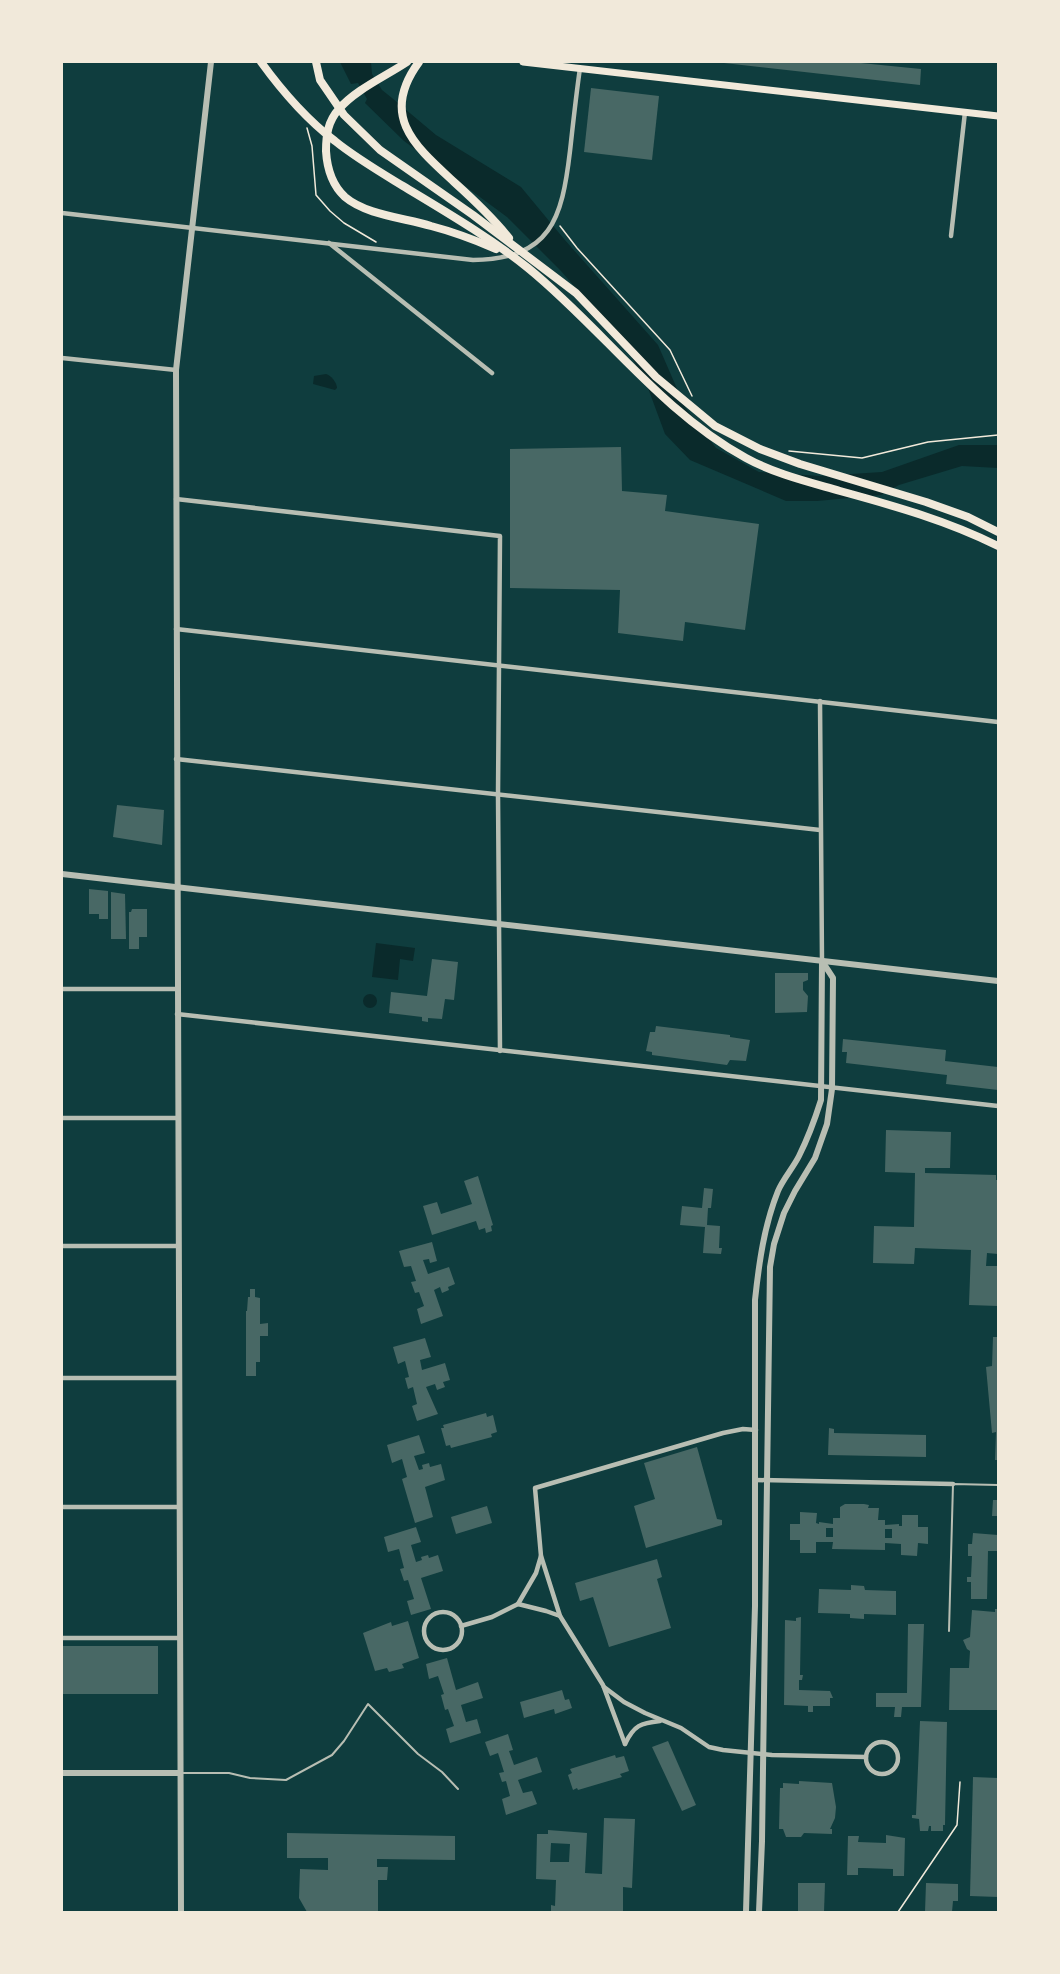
<svg xmlns="http://www.w3.org/2000/svg" width="1060" height="1974" font-family="'Source Sans 3',sans-serif">
<rect width="100%" height="100%" fill="#0f3d3e"/>
<g fill="#0a2a2b">
<polygon points="340,62 371,62 372,74 382,90 392,98 436,135 521,187 564,239 658,345 685,407 716,448 759,472 820,476 882,472 959,445 998,445 998,468 962,466 899,485 881,495 817,501 786,501 690,460 665,434 648,388 626,346 561,271 507,217 404,141 365,103 367,99 358,83 351,84"/>
<path d="M326,374C331,375 337,383 337,388L335,390L313,384L314,376Z"/>
<polygon points="376,943 415,948 413,961 400,959 398,980 372,977"/>
<circle cx="370" cy="1001" r="7"/>
</g>
<g fill="#486865" fill-rule="evenodd">
<polygon points="724,62 851,62 921,69 920,85 724,63"/>
<polygon points="591,88 659,96 652,160 584,152"/>
<polygon points="621,447 622,491 667,495 665,511 759,524 745,630 685,622 683,641 618,633 620,590 510,588 510,449"/>
<polygon points="117,805 164,810 162,845 113,837"/>
<polygon points="89,889 108,891 108,919 99,919 99,914 89,914"/>
<polygon points="111,892 125,894 126,939 111,939"/>
<polygon points="132,909 147,909 147,937 139,937 139,949 129,949 129,912 131,912"/>
<polygon points="432,959 458,962 454,1000 445,999 442,1019 428,1018 428,1022 422,1021 422,1017 389,1013 391,992 427,996"/>
<polygon points="775,973 808,973 808,980 803,982 803,990 808,996 807,1012 775,1013"/>
<polygon points="656,1026 730,1035 730,1037 750,1040 746,1061 730,1060 727,1065 652,1055 652,1052 646,1051 650,1032 655,1032"/>
<polygon points="843,1039 946,1050 945,1061 998,1067 998,1090 946,1084 947,1075 846,1063 847,1052 842,1052"/>
<polygon points="886,1130 951,1132 950,1168 925,1168 925,1173 996,1175 996,1180 998,1180 998,1254 987,1253 986,1266 998,1266 998,1306 969,1305 971,1250 915,1248 914,1264 873,1263 874,1226 914,1227 915,1173 885,1172"/>
<polygon points="478,1176 493,1225 491,1226 492,1231 486,1233 485,1228 479,1230 476,1221 432,1235 423,1206 437,1202 441,1214 472,1204 464,1181"/>
<polygon points="704,1188 713,1189 711,1208 708,1208 707,1225 720,1226 719,1248 722,1248 721,1254 703,1253 705,1227 680,1225 682,1206 702,1208"/>
<polygon points="432,1242 437,1261 430,1263 429,1259 423,1260 428,1274 449,1267 455,1284 448,1287 449,1290 442,1293 440,1287 434,1290 443,1316 421,1324 417,1309 424,1306 419,1292 415,1293 411,1282 416,1281 411,1266 404,1267 399,1251"/>
<polygon points="250,1289 255,1289 255,1297 260,1298 260,1324 268,1323 268,1336 260,1336 260,1362 256,1362 256,1376 246,1376 246,1311 247,1311 248,1297 250,1297"/>
<polygon points="993,1337 998,1337 998,1460 995,1460 996,1432 992,1433 986,1367 992,1366"/>
<polygon points="425,1338 431,1357 420,1360 422,1370 445,1363 450,1380 443,1382 445,1387 437,1390 435,1384 426,1387 438,1414 417,1421 412,1406 417,1404 413,1387 408,1389 405,1378 409,1377 405,1361 398,1364 393,1347"/>
<polygon points="486,1413 487,1417 493,1415 497,1432 491,1434 492,1437 451,1448 450,1445 446,1446 441,1428 444,1428 443,1425"/>
<polygon points="829,1428 834,1429 834,1433 926,1435 926,1457 828,1455"/>
<polygon points="419,1435 425,1453 414,1456 419,1470 423,1469 422,1465 429,1463 430,1467 441,1464 445,1480 425,1487 433,1517 415,1523 402,1479 407,1477 402,1459 392,1463 387,1445"/>
<polygon points="697,1447 717,1519 722,1520 722,1525 646,1548 634,1506 655,1499 644,1463"/>
<polygon points="993,1500 998,1500 998,1516 992,1516"/>
<path d="M845,1504H864L869,1505L868,1508H879L878,1520H885V1525L899,1524V1526H902V1515H918V1527H928V1544L918,1543L917,1556L901,1555V1544L885,1543V1550L832,1549L833,1542H816V1553H800V1540H790V1524H800V1512L817,1513L816,1523L819,1524V1522L833,1524V1518H840V1507ZM826,1528H833V1537H826ZM885,1529H892V1538H885Z"/>
<polygon points="487,1506 492,1523 456,1534 451,1517"/>
<polygon points="416,1527 421,1542 411,1545 416,1562 422,1560 421,1557 428,1555 429,1558 438,1555 443,1571 421,1578 431,1609 411,1615 407,1601 414,1599 408,1580 404,1581 400,1569 404,1568 399,1549 388,1552 384,1537"/>
<polygon points="973,1533 998,1535 998,1551 988,1551 987,1599 971,1599 971,1582 967,1582 967,1577 971,1577 972,1556 968,1556 968,1544 972,1544"/>
<polygon points="657,1559 662,1577 657,1579 671,1628 609,1647 593,1597 580,1601 575,1583"/>
<polygon points="851,1585 864,1586 865,1590 896,1591 896,1615 864,1614 864,1619 850,1618 850,1614 818,1613 819,1589 851,1590"/>
<polygon points="995,1609 998,1609 998,1710 949,1710 950,1668 969,1668 970,1651 967,1649 963,1640 970,1637 972,1610 995,1612"/>
<polygon points="801,1617 800,1675 803,1675 802,1680 799,1680 799,1690 830,1691 833,1698 830,1698 830,1706 813,1706 813,1712 808,1712 808,1706 784,1705 785,1620 796,1621 796,1618"/>
<polygon points="408,1621 419,1658 402,1664 404,1668 389,1672 387,1668 375,1671 363,1633 391,1622 392,1626"/>
<polygon points="908,1624 924,1624 921,1707 902,1707 901,1717 894,1717 895,1707 876,1707 876,1693 907,1693"/>
<rect x="62" y="1646" width="96" height="48"/>
<polygon points="447,1658 456,1690 478,1682 483,1698 461,1705 466,1722 477,1719 481,1733 450,1743 446,1729 454,1726 448,1709 445,1710 441,1695 444,1694 438,1676 429,1679 426,1664"/>
<polygon points="562,1690 565,1700 569,1699 572,1708 555,1714 554,1709 524,1718 520,1702"/>
<polygon points="920,1721 947,1722 945,1825 943,1825 943,1831 931,1831 931,1826 929,1826 928,1831 920,1831 919,1819 912,1818 912,1815 916,1815"/>
<polygon points="508,1734 513,1750 509,1751 514,1765 537,1757 542,1772 518,1780 523,1793 532,1791 537,1804 506,1815 502,1799 510,1796 506,1781 502,1782 499,1773 504,1772 498,1753 490,1756 485,1742"/>
<polygon points="668,1741 696,1805 682,1811 652,1747"/>
<polygon points="615,1755 616,1758 624,1756 629,1771 620,1774 622,1777 578,1790 577,1788 573,1790 568,1775 572,1773 570,1769"/>
<polygon points="973,1777 998,1778 998,1897 970,1896"/>
<polygon points="799,1781 832,1783 836,1807 835,1818 830,1829 832,1829 832,1834 804,1833 801,1837 786,1837 783,1829 779,1829 780,1788 783,1788 783,1783 799,1784"/>
<path d="M604,1818L635,1819L632,1888L623,1887V1912H551V1905L555,1906L556,1880L536,1879L537,1834H548V1830L587,1833L585,1873L602,1874ZM551,1843L570,1844L569,1862H550Z"/>
<polygon points="287,1833 455,1836 455,1860 377,1859 377,1867 388,1867 387,1880 378,1880 378,1912 307,1912 299,1898 300,1869 328,1870 328,1858 287,1858"/>
<polygon points="886,1835 905,1838 904,1876 893,1876 893,1869 863,1868 858,1868 858,1875 847,1875 848,1836 859,1836 858,1842 886,1843"/>
<polygon points="798,1883 825,1883 824,1912 798,1912"/>
<polygon points="926,1883 958,1884 958,1901 953,1901 952,1912 925,1912"/>
</g>
<g fill="none" stroke-linecap="round" stroke-linejoin="round">
<g stroke="#f1e9da" stroke-width="1.5">
<polyline points="307,128 312,146 316,195 330,211 344,223 376,242"/>
<polyline points="560,226 577,248 670,350 692,396"/>
<polyline points="789,451 862,458 928,442 998,435"/>
<polyline points="898,1912 957,1825 960,1782"/>
</g>
<g stroke="#b8beb3" stroke-width="2">
<polyline points="949,1631 953,1484 998,1485"/>
<polyline points="182,1773 229,1773 250,1778 286,1780 332,1755 344,1741 368,1704 418,1754 442,1772 458,1789"/>
</g>
<g stroke="#b8beb3" stroke-width="4.5">
<path d="M62,213L473,260C551,259 562,219 570,151C573,124 576,96 580,68"/>
<polyline points="951,236 965,112"/>
<polyline points="329,243 492,373"/>
<polyline points="62,358 176,370"/>
<polyline points="176,499 500,536 498,795 500,1051"/>
<polyline points="176,629 998,722"/>
<polyline points="820,701 822,961"/>
<polyline points="176,759 820,830"/>
<polyline points="62,989 176,989"/>
<polyline points="177,1014 998,1106"/>
<polyline points="62,1118 177,1118"/>
<polyline points="62,1246 178,1246"/>
<polyline points="62,1378 179,1378"/>
<polyline points="756,1480 953,1484"/>
<polyline points="62,1507 179,1507"/>
<polyline points="518,1604 536,1573 541,1556"/>
<circle cx="443" cy="1631" r="19"/>
<polyline points="461,1626 492,1617 518,1604 546,1611 560,1616"/>
<polyline points="62,1638 178,1638"/>
<polyline points="604,1687 624,1702 645,1713 681,1728 709,1747 723,1750 772,1755 866,1757"/>
<circle cx="882" cy="1758" r="16"/>
<polyline points="625,1744 603,1685 560,1616 541,1556 535,1488 723,1433 743,1429 756,1430"/>
<path d="M625,1744C634,1725 641,1723 660,1721"/>
</g>
<g stroke="#b8beb3" stroke-width="6">
<polyline points="62,874 998,981"/>
<polyline points="62,1773 179,1773"/>
<polyline points="181,1912 176,370 211,62"/>
<path d="M746,1912L755,1606V1300C759,1263 764,1226 778,1191C783,1179 793,1168 799,1156C808,1138 815,1119 821,1100L822,961"/>
<polyline points="759,1912 762,1841 770,1267 774,1244 784,1213 795,1191 815,1158 827,1124 832,1089 833,978 822,961"/>
</g>
<polyline stroke="#f1e9da" stroke-width="7" points="523,62 998,116"/>
<g stroke="#f1e9da" stroke-width="8">
<path d="M261,62C282,91 306,119 335,141C356,158 380,172 403,186C446,212 489,237 528,268C603,329 660,411 746,458C775,474 809,482 840,491C895,506 948,521 998,546"/>
<polyline points="316,62 320,80 344,115 380,150 473,215 576,293 656,377 715,426 760,449 800,464 926,502 968,517 998,532"/>
<path d="M407,62C386,76 355,90 339,109C328,121 326,135 326,151C327,168 332,185 345,197C366,215 405,218 431,226C454,232 475,240 496,249"/>
<path d="M419,62C379,116 415,146 454,182C474,200 493,218 509,238"/>
</g>
</g>
<rect width="1060" height="1974" fill="none" stroke="#f1e9da" stroke-width="126"/>
</svg>
